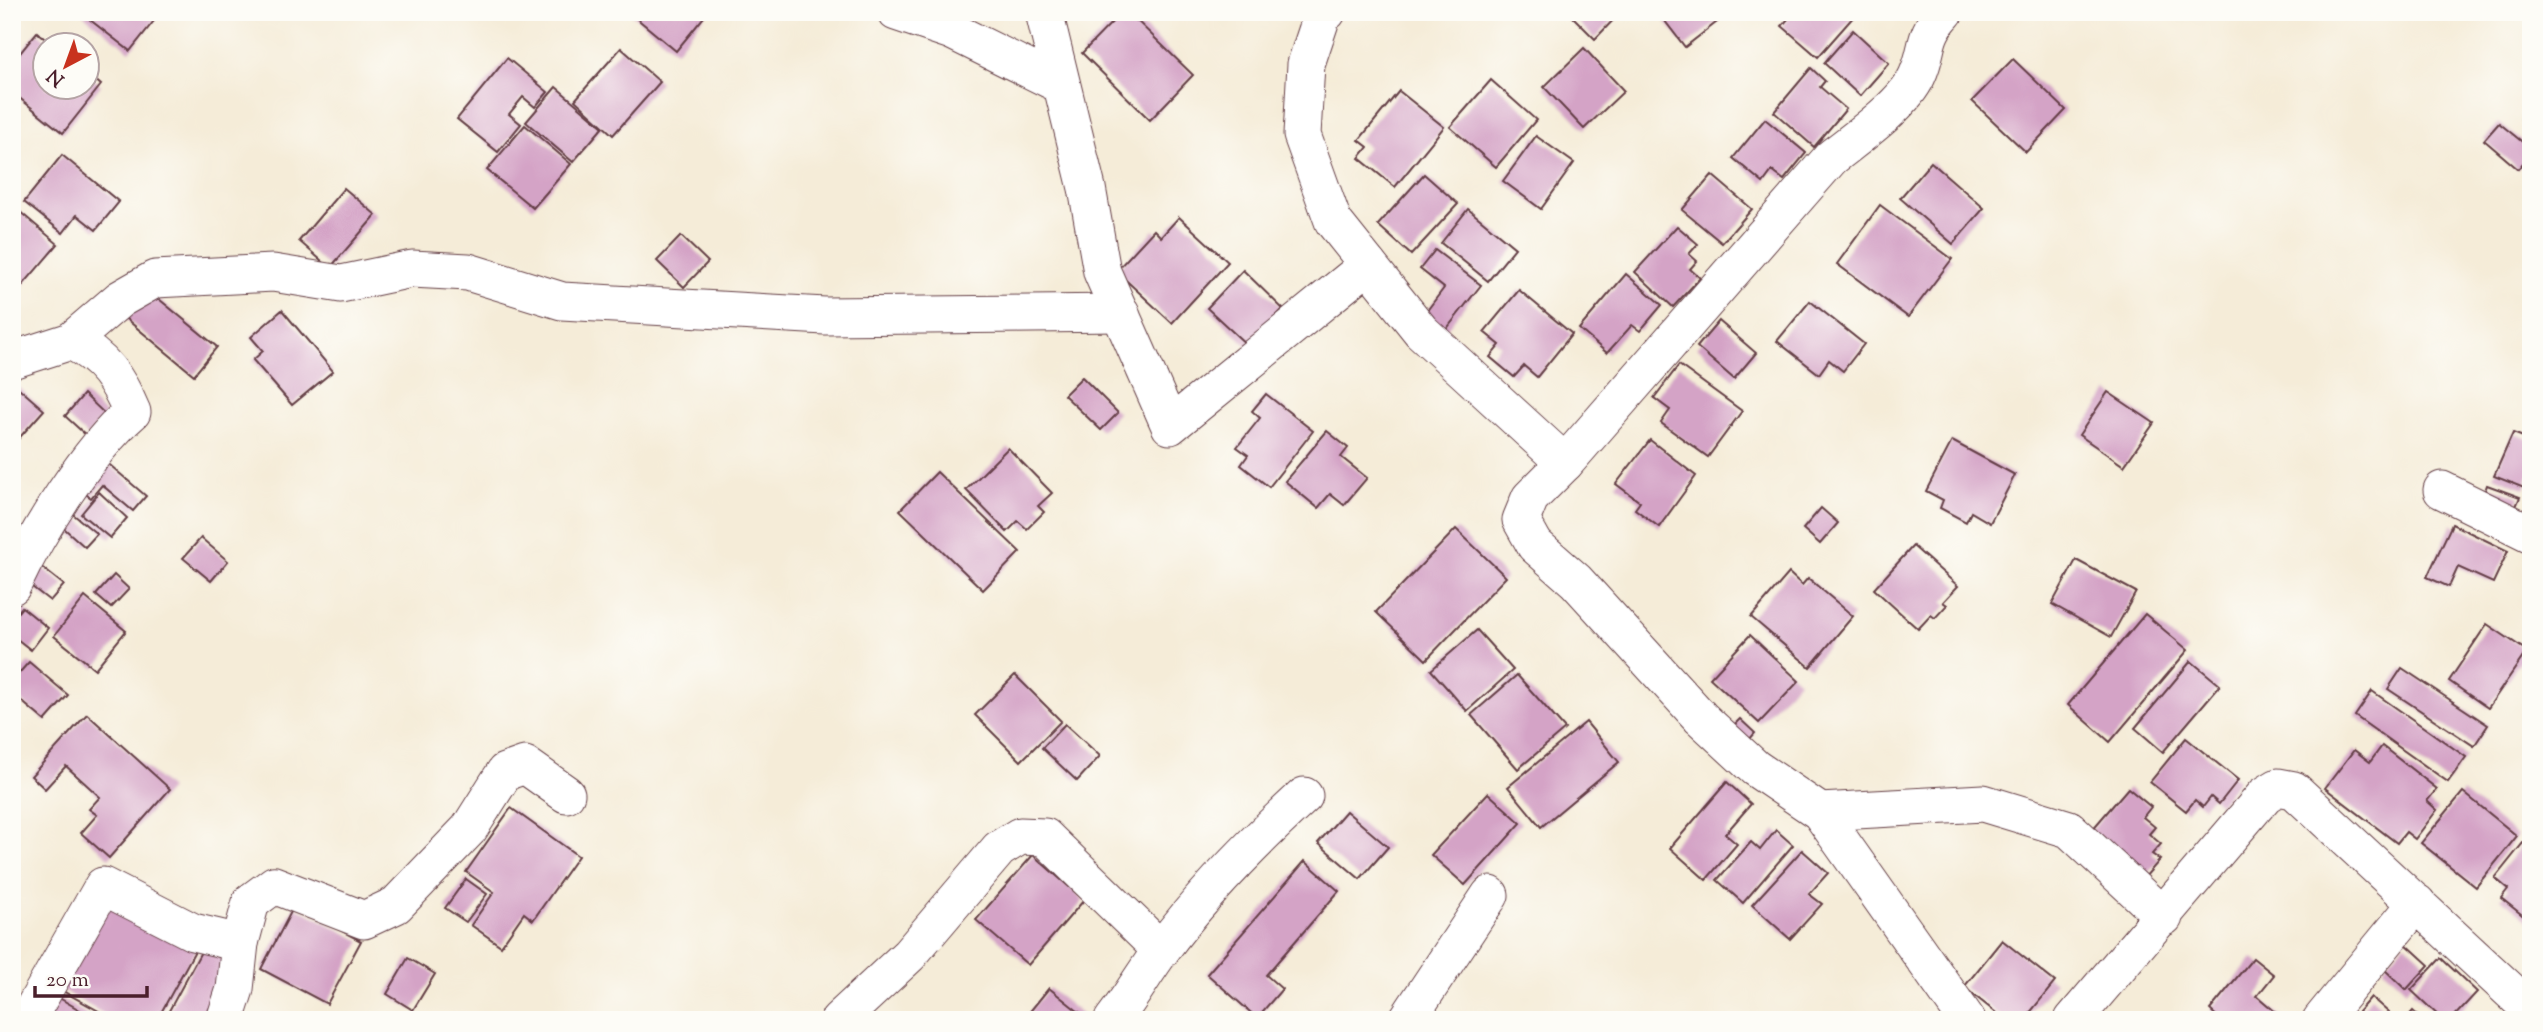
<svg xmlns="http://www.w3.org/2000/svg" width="2543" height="1032" font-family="'Sorts Mill Goudy',serif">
<rect width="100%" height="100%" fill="#fdfcf7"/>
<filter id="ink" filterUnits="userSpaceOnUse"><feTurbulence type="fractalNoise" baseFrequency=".0143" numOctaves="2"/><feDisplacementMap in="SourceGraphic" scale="14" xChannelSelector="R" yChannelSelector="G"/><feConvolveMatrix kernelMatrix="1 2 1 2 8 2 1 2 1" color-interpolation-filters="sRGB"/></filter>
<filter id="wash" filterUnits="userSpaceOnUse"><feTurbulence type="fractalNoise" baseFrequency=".00686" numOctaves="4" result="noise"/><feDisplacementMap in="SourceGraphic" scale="28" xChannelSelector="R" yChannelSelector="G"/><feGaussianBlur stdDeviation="1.57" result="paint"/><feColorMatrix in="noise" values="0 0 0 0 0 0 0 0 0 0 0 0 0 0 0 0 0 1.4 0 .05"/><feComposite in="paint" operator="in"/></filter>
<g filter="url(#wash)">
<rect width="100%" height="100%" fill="#f5ecd8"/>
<g id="blocks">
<g fill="#d4a3c6">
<polygon points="80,12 161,12 130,51"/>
<polygon points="629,12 708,12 676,51"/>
<polygon points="1122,12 1128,12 1193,75 1150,120 1082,53"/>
<polygon points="1568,12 1621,12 1595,39"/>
<polygon points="1658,12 1724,12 1726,15 1685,47"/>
<polygon points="1794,12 1852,12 1855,15 1818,57 1782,26"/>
<polygon points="1853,30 1889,63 1860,96 1824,63"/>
<polygon points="37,32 53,46 46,46 46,88 88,88 88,74 101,85 63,133 12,92 12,63"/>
<polygon points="621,48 660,82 613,135 575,100"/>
<polygon points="1584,48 1624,91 1584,129 1544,87"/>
<polygon points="507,58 548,92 535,107 523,97 509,114 521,124 498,152 457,119"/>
<polygon points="2013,59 2066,110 2026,152 1972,101"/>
<polygon points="1811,68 1825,81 1820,87 1846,109 1814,147 1774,112"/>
<polygon points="1491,80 1536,120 1496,167 1450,127"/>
<polygon points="556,87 603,127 573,162 526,122"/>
<polygon points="1399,91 1444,127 1395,187 1359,158 1368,147 1359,140"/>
<polygon points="2531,108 2531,128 2521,119"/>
<polygon points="1765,119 1806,153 1784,180 1772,171 1763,183 1733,158"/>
<polygon points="2499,123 2531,149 2531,154 2518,169 2484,140"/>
<polygon points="525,125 571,164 533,208 487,170"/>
<polygon points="1536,136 1574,163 1541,209 1503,181"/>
<polygon points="62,155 119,202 96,230 77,215 63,233 24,202"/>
<polygon points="1931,162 1984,208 1953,244 1900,198"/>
<polygon points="1424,174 1458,204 1411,255 1378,225"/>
<polygon points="1712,175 1752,209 1722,243 1682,210"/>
<polygon points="344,188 376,215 330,268 299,241"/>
<polygon points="1880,205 1952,259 1908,317 1837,264"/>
<polygon points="1468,209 1515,248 1488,281 1441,243"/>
<polygon points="19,211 58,244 23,285 12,277 12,219"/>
<polygon points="1179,217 1228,262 1172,323 1116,271 1154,230 1161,237"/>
<polygon points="1677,226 1698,244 1689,254 1697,261 1690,269 1700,278 1673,307 1635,272"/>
<polygon points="681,236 708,262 684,287 657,261"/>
<polygon points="1435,250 1481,285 1441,336 1420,320 1444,288 1420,269"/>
<polygon points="1243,270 1283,309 1248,346 1207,308"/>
<polygon points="1626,274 1662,305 1640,331 1632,325 1607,353 1579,329"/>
<polygon points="148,290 217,347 194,375 125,318"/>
<polygon points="1519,290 1572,334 1537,377 1524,366 1514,377 1490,357 1500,345 1484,332"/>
<polygon points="1810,301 1864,344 1843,371 1829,360 1819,374 1777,341"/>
<polygon points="282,310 333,371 292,405 253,360 263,351 251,337"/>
<polygon points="1719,321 1756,353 1734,379 1697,347"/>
<polygon points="1679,365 1742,411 1708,457 1661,423 1670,410 1654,398"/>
<polygon points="1082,377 1118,413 1101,430 1064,395"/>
<polygon points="12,382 44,410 12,446"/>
<polygon points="2108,392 2154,423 2124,466 2079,435"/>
<polygon points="84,394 106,415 87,436 65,416"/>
<polygon points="1266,394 1313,431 1269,487 1241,465 1248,455 1237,447 1260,418 1252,411"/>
<polygon points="1327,431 1348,448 1341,457 1367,478 1344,505 1330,494 1318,508 1285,481"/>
<polygon points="2513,433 2531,440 2531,472 2524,488 2494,476"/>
<polygon points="1650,440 1696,476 1659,527 1635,509 1640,502 1616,484"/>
<polygon points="1952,441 2015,475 1990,523 1971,512 1966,522 1940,508 1943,500 1926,491"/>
<polygon points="1008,448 1052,493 1038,506 1044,512 1027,529 1018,521 1007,532 966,490"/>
<polygon points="104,460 146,496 133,511 102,485 91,498 79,489"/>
<polygon points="937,472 1020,552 983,590 900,510"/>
<polygon points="2487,485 2520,497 2512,516 2480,504"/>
<polygon points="99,492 127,518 110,538 81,514"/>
<polygon points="1821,508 1838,523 1820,544 1803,529"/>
<polygon points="68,510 97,534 85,547 57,522"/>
<polygon points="2452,524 2508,551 2493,583 2458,567 2449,587 2427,577"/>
<polygon points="1456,529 1506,577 1426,660 1376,612"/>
<polygon points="201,538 228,561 211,581 183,558"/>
<polygon points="1913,546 1958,586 1943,602 1947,605 1935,618 1931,615 1918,629 1874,589"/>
<polygon points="2076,560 2136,592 2111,637 2052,604"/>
<polygon points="40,566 64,585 50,601 27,583"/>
<polygon points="1789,573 1802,585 1808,578 1853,616 1810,667 1751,617"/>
<polygon points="114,575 129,589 111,608 96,595"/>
<polygon points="85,597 126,631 95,669 54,636"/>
<polygon points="22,607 48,628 31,650 12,635 12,619"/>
<polygon points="2145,614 2188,650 2110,742 2068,705"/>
<polygon points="2487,624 2527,651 2488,708 2449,681"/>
<polygon points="1477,630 1513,670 1467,711 1431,670"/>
<polygon points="1750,635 1799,681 1759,723 1710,678"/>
<polygon points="2191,661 2220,685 2163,752 2135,728"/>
<polygon points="29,662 68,695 45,721 12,693 12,681"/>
<polygon points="2402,668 2488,725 2474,746 2388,689"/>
<polygon points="1015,675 1061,721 1021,761 975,715"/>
<polygon points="1517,675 1565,729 1518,769 1471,715"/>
<polygon points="2372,691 2466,757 2448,782 2355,716"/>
<polygon points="87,714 170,789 109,858 81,833 97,815 89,809 100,797 66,766 45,789 31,776"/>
<polygon points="1740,719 1755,733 1743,747 1727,732"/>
<polygon points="1586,722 1619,762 1541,827 1508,787"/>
<polygon points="1065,724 1100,756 1077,781 1042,748"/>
<polygon points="2186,738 2238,780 2219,804 2211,797 2203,807 2195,800 2186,811 2150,782"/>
<polygon points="2382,746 2437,789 2427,801 2437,810 2415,839 2406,832 2397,843 2325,788 2354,750 2370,762"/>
<polygon points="1727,782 1751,804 1725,834 1737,844 1706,880 1670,848"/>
<polygon points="2128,788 2151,807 2143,817 2155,827 2149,834 2161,844 2152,854 2160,860 2144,878 2091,831"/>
<polygon points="2463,792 2517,836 2476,887 2421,843"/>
<polygon points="1488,793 1521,823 1465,885 1431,855"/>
<polygon points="511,808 578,856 533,920 524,913 501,946 471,925 494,892 466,872"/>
<polygon points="1346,811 1388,847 1360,879 1318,843"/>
<polygon points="1776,830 1793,845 1743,903 1717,880 1751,842 1760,850"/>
<polygon points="2523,843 2531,850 2531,922 2501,898 2508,889 2495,878"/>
<polygon points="1802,850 1828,873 1809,894 1822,904 1790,939 1752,905"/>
<polygon points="1033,855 1084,900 1028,965 976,920"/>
<polygon points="1305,861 1339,891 1266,975 1282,989 1257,1018 1207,974"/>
<polygon points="466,879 487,894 466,922 445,908"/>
<polygon points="111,900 197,947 157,1020 115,1020 61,990"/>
<polygon points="294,906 361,941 327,1004 261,969"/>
<polygon points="2002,940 2055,982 2024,1020 2005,1020 1964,987"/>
<polygon points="2405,943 2429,965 2406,990 2383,968"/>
<polygon points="203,948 233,965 203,1020 164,1020"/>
<polygon points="408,958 435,974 413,1010 387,994"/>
<polygon points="2253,958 2274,975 2257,996 2285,1020 2221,1020 2210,1010"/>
<polygon points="2441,958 2477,992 2451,1020 2443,1020 2411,990"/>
<polygon points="1049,988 1089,1020 1023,1020"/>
<polygon points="54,995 97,1020 40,1020"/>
<polygon points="2371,997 2397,1020 2351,1020"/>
<polygon points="2413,1011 2423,1020 2405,1020"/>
</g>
</g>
</g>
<g filter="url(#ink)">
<use href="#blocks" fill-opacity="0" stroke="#643e45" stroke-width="2"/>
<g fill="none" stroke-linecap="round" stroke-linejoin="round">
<defs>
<g id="minor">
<polyline points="896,12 952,31 1061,85"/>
<polyline points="1044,12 1087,188 1102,272 1170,426 1368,265"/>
<path d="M1327,12L1322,16L1306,64L1302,135L1333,221L1421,331L1565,463L1831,158C1856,138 1904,105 1917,76C1930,48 1921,38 1945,12"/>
<polyline points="71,341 120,299 155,279 273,273 341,284 412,269 468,272 562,301 825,316 1121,313"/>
<path d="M12,360L71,341C104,358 118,379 132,412C87,451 37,532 12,586"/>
<polyline points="1565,463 1530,498 1521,520 1535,545 1576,581 1701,718 1755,768 1820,812 1967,1020"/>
<polyline points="2442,490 2531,534"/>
<polyline points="1820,812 1983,803 2069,829 2164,917"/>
<polyline points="27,1020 103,886 193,932 240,943"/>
<polyline points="225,1020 235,989 240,943 251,902 274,885 364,920 396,905 469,829 505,772 525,765 566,794"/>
<polyline points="839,1020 909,955 999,849 1020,836 1045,837 1161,950"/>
<path d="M1113,1020C1131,997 1145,972 1162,949C1203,893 1253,843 1304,796"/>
<polyline points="1407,1020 1490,895"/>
<polyline points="2073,1020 2265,795 2278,787 2294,790 2531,1010"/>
<polyline points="2321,1020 2417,903"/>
</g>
</defs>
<use href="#minor" stroke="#643e45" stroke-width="39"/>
<use href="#minor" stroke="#fff" stroke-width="37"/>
</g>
</g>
<rect width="2543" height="1032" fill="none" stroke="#fdfcf7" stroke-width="42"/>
<g transform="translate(66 66) rotate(221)"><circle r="33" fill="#fdfcf7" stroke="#b5a4a5" stroke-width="2"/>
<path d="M0-5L12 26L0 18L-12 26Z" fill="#c8321e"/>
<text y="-10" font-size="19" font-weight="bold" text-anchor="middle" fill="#4a1f2b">N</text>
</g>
<path d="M35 986v10h112v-10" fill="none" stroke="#4a1f2b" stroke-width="3.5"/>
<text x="46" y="986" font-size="21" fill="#4a1f2b" stroke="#fdfcf7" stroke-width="5" paint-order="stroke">20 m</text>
</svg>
